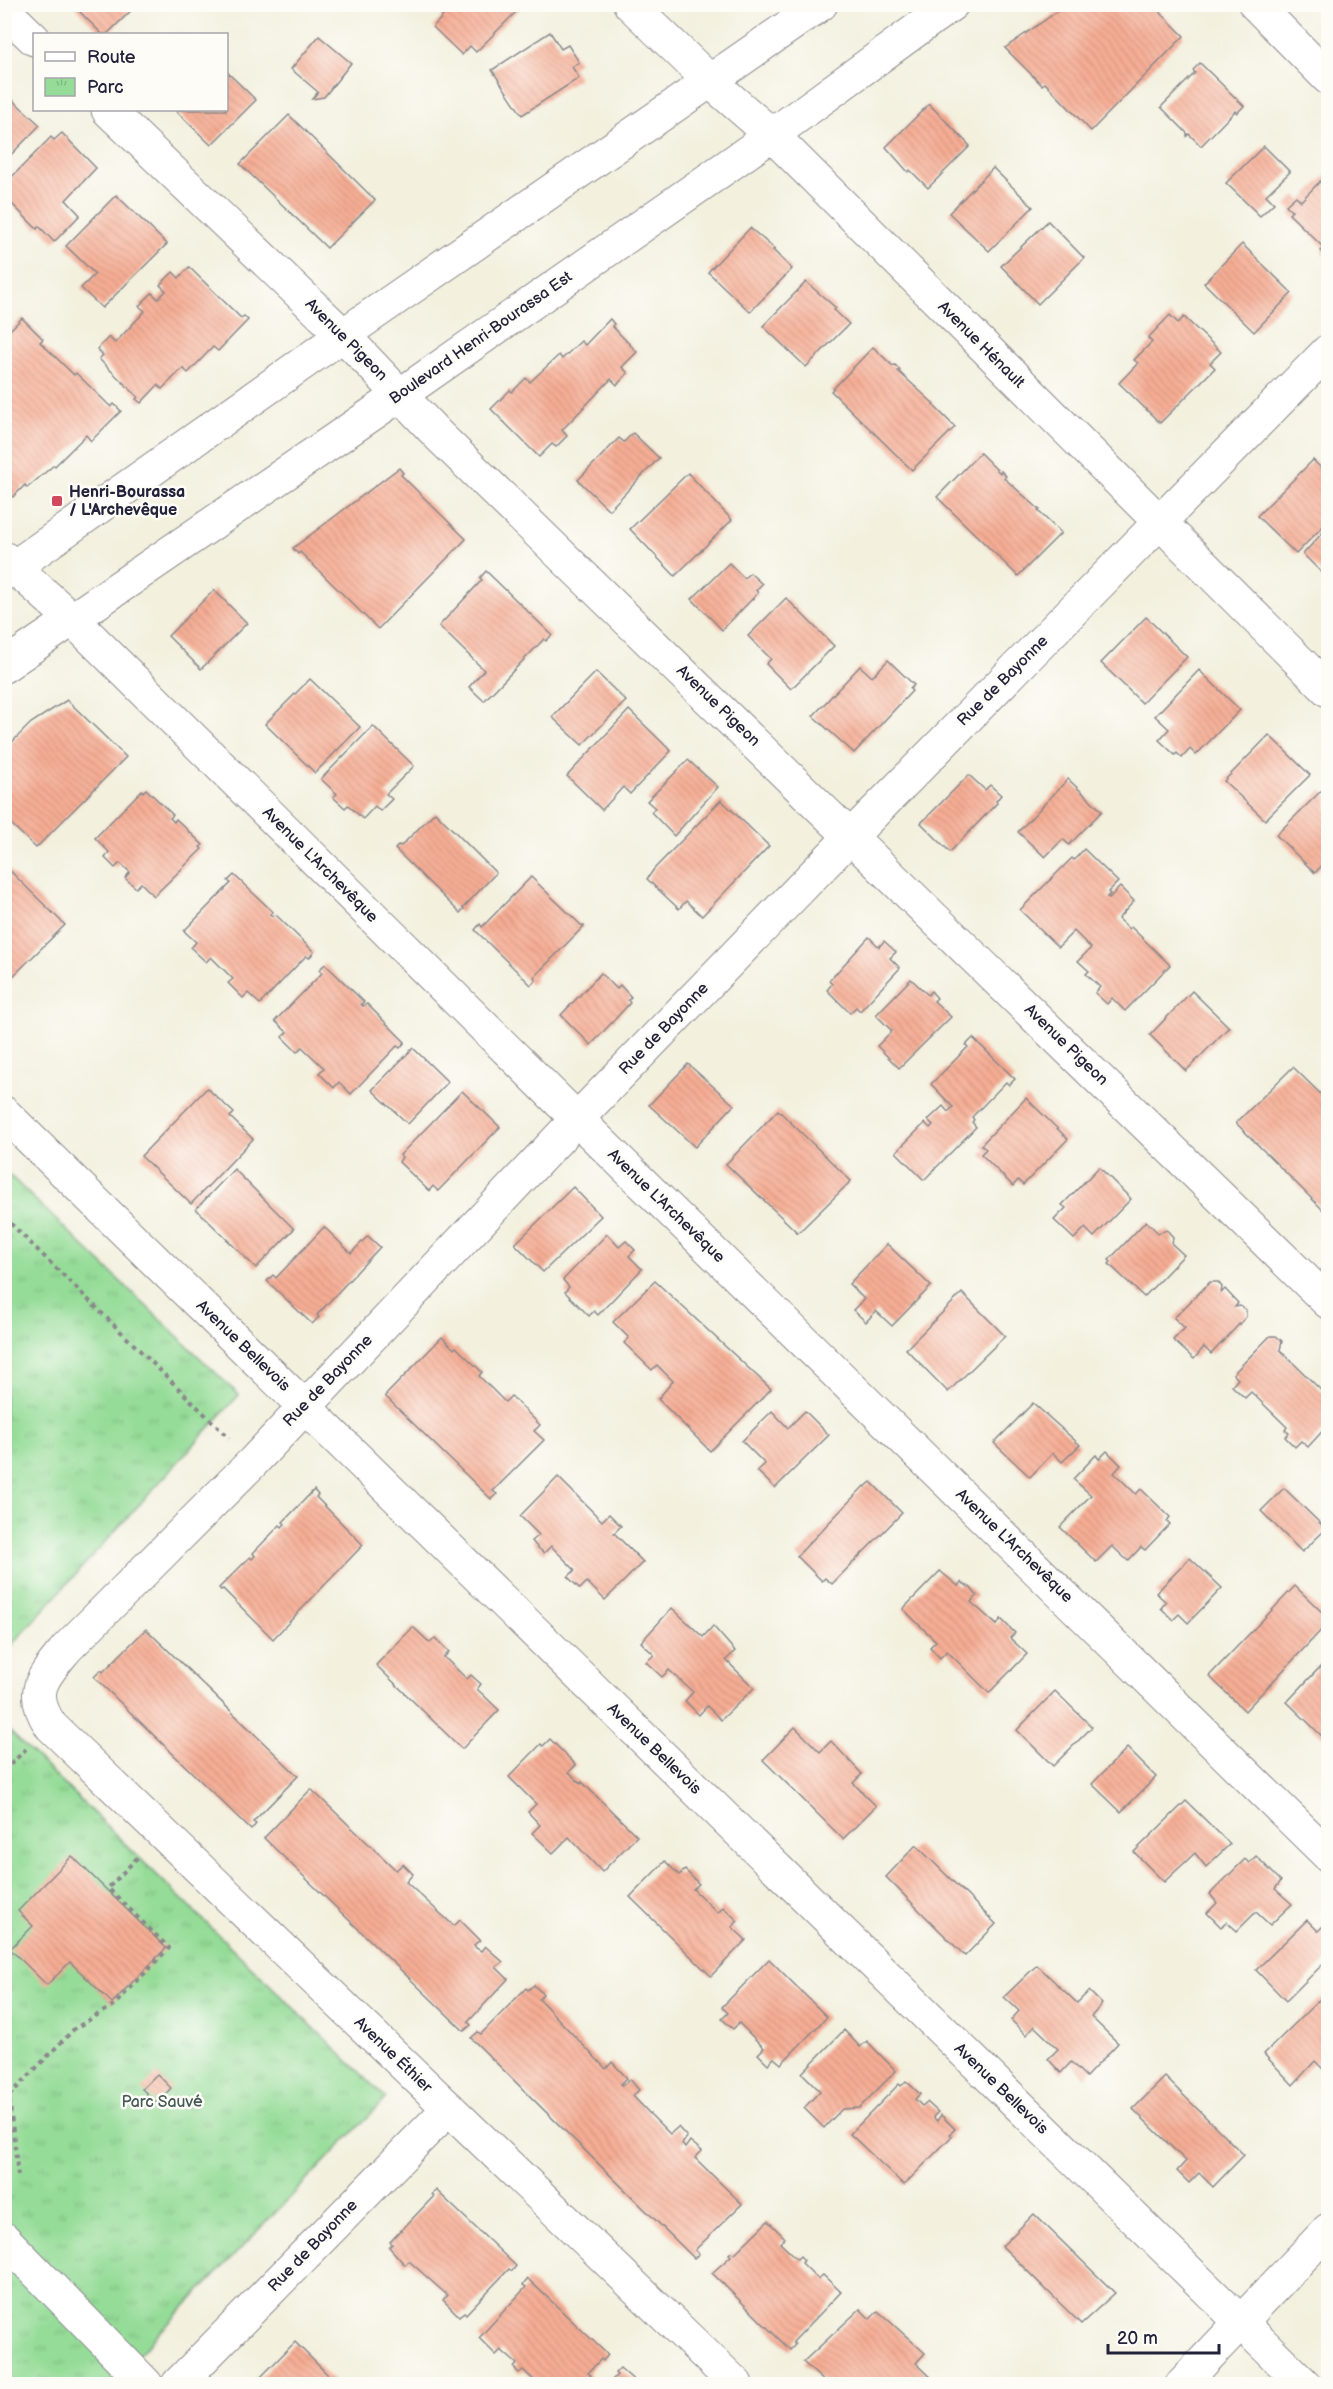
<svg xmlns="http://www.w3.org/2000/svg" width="1333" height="2389" font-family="'Balsamiq Sans',sans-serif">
<defs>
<pattern id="park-tufts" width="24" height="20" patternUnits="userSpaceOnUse" patternTransform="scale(1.5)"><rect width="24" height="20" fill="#94dc97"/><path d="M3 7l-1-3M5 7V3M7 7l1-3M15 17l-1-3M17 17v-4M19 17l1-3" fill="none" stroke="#7fbc83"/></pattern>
<pattern id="building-back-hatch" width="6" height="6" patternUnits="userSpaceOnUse" patternTransform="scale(1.5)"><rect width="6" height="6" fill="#f6ad94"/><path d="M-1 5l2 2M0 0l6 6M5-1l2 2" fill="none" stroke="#d39580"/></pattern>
</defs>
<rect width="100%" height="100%" fill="#fdfcf7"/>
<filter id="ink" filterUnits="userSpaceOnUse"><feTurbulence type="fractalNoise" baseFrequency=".0167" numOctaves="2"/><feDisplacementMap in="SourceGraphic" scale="12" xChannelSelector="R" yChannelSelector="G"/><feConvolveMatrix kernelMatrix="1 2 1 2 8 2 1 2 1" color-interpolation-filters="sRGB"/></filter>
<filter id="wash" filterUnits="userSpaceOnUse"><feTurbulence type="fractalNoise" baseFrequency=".008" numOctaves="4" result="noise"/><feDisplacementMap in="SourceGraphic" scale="24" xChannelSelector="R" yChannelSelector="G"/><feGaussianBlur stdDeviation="1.35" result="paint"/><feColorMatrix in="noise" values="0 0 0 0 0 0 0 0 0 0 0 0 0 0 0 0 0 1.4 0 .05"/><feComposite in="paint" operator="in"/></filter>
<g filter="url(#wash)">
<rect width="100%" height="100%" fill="#f3f0de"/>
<g fill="url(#park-tufts)" stroke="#5b7f69" stroke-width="1.5">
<polygon points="5,1171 239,1395 5,1652 4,1652"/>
<polygon points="4,1726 386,2098 110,2384 5,2384"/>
</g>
<g id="blocks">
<g fill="url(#building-back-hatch)">
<polygon points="72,4 138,4 107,34 102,34"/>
<polygon points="447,4 519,4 521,7 476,52 470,46 462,55 433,27 443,16 439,12"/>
<polygon points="1068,4 1152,4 1184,36 1091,131 1045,83 1042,85 1005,48"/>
<polygon points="550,32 561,49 568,45 579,62 572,67 579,78 522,115 492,70"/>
<polygon points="319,36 351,63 324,97 312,99 318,92 291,69"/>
<polygon points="1200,63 1244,106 1237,113 1235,111 1201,146 1189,134 1187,136 1187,133 1161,107 1195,73 1193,70"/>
<polygon points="226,71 256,100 211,145 175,110 226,110"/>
<polygon points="4,92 40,125 4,162"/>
<polygon points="929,104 970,146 928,188 910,170 908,172 886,147"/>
<polygon points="289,115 375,200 327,248 240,164"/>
<polygon points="62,133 96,168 66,200 80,215 54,242 39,226 37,229 4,196 4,185 51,137 54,140"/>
<polygon points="1264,146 1290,172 1266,195 1274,203 1260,216 1226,183"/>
<polygon points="993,168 1033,207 989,251 949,213"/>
<polygon points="1327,174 1328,176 1328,258 1321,251 1324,248 1289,214 1292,211 1286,205 1296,196 1301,201"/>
<polygon points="116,195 167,244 102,308 81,288 95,274 66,246"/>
<polygon points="1048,221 1084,258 1038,304 1001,266"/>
<polygon points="750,228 775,249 773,250 792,269 750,312 708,272"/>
<polygon points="1242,244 1292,293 1254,332 1204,283"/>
<polygon points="189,267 241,318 244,316 248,320 218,351 213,347 188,373 183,368 162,389 158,385 141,403 136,399 138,397 99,359 103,355 97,349 109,337 115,343 145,311 139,306 152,293 158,299 166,291 160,285 173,272 179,278"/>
<polygon points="806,282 836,308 834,310 849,324 806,367 763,326"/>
<polygon points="1170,315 1178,323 1184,317 1221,352 1210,363 1215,368 1160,423 1119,383 1138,363 1134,360 1152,342 1148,338"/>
<polygon points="22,318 43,339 40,342 74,375 76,373 111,407 114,404 121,411 91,441 86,435 55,466 54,465 27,488 25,485 13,497 6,490 8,487 4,483 4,336"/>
<polygon points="610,319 614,324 612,326 637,352 622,367 628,373 617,385 611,379 562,430 567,436 556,447 552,444 539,457 491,409 510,390 512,392 526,378 530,382 559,355 562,359 581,341 585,345"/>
<polygon points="873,347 893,366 895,365 900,370 898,371 934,404 933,405 955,427 912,470 831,391"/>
<polygon points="633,433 659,458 609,510 578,480 619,438 624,442"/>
<polygon points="980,453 1000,473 1001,471 1006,476 1004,478 1040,510 1038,511 1061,533 1018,576 937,497"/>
<polygon points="1313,460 1322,469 1328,462 1328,521 1296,554 1257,516"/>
<polygon points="399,468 403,473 401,475 466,539 378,629 300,552 298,554 293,548"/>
<polygon points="688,473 732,520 675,576 630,529"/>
<polygon points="1328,527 1328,579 1303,554"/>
<polygon points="729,563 744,578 750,573 762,584 756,590 758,593 722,630 692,599"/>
<polygon points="486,571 552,635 546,641 544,639 484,701 469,687 484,670 439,626 482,580 480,578"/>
<polygon points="214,590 247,623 201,669 168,636"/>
<polygon points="786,598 834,646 791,689 766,664 771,659 748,636"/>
<polygon points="1146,617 1187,657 1142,703 1101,663"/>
<polygon points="888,660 914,685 910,689 912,691 854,753 813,716 860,666 872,677"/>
<polygon points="1199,670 1240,710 1196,755 1190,749 1182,758 1177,753 1175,755 1159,740 1169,729 1155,716"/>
<polygon points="596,672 626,701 582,745 552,717"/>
<polygon points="310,679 360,727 315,773 265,724"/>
<polygon points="67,700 126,757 36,848 4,817 4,750 31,723"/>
<polygon points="629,710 671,751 630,794 623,787 602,810 567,776"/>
<polygon points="373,726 414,766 386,794 392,799 380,811 375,806 363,819 348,805 345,808 333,797 337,794 321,779"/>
<polygon points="1269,735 1310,775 1265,820 1224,781"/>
<polygon points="688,760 718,787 674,836 651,812 655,808 647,801"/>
<polygon points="969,775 985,790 990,785 1001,795 996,801 997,803 950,852 921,823"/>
<polygon points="1068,779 1102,811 1069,845 1063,839 1045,857 1018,832"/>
<polygon points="146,789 173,815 170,818 174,822 176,819 203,845 200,847 202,849 154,896 141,883 136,888 125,878 130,872 120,863 115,868 105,858 109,852 95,838 142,790 143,792"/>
<polygon points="1322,790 1328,797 1328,859 1315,873 1276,835"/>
<polygon points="721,800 769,846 702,916 686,901 679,909 647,879 654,869"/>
<polygon points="435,812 496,873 463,908 464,909 460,913 395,849 399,845 401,846"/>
<polygon points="1084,849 1118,882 1108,892 1110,894 1107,897 1109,898 1120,887 1134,901 1118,919 1129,929 1131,927 1170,965 1125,1011 1112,998 1107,1004 1095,993 1100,987 1086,974 1089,971 1078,961 1091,948 1074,931 1058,947 1020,910 1072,858 1074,860"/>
<polygon points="4,865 65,925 4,985"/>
<polygon points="234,875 273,912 270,914 272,916 276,915 314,952 309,958 306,956 260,1004 248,993 243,998 228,983 233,979 211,957 206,962 191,948 196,942 184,931 231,883 228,881"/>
<polygon points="531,877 581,925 584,926 534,977 536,980 531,985 475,930 480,924 482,927"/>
<polygon points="869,937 879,947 884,941 896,952 890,958 900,968 860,1011 856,1007 850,1013 827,990 832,984 829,981"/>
<polygon points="325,964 364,1002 361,1004 363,1006 367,1004 405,1042 400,1048 397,1046 351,1094 339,1082 334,1088 319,1073 324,1068 302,1047 297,1052 282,1037 287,1032 275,1021 322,973 319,970"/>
<polygon points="601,973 617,989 620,985 631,997 628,1000 630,1003 591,1045 561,1015"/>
<polygon points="911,979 928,995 931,991 937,998 934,1001 951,1017 899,1068 877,1046 892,1031 876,1015"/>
<polygon points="1192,991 1229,1027 1186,1071 1150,1035"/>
<polygon points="973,1038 1015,1079 1009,1085 1006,1082 972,1117 974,1120 972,1122 976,1127 924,1180 896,1152 925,1123 930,1128 933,1125 928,1120 943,1106 948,1112 953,1107 931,1084 968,1047 966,1045"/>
<polygon points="413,1048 448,1082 408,1124 372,1090"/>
<polygon points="688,1064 734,1105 695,1147 649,1105"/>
<polygon points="1293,1067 1328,1101 1328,1112 1324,1116 1328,1120 1328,1215 1236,1123"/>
<polygon points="207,1088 234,1113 230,1117 253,1139 191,1204 141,1156"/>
<polygon points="462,1091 500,1127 438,1191 433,1186 429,1191 399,1162 402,1157 400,1155"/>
<polygon points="1026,1098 1068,1139 1023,1185 1018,1180 1013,1186 981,1154 986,1149 981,1145"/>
<polygon points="778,1110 851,1181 798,1233 726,1164"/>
<polygon points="1099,1167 1131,1199 1094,1237 1085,1228 1074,1239 1054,1220 1066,1208 1062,1205"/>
<polygon points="234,1169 294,1229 256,1268 196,1209"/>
<polygon points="573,1187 601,1216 543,1272 515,1244"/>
<polygon points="1146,1221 1158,1233 1167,1230 1173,1237 1172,1244 1184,1255 1144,1297 1109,1264 1111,1262 1109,1260"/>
<polygon points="324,1227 351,1253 368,1236 380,1247 317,1315 319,1317 312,1324 267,1281 273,1275 276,1278"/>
<polygon points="607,1234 619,1247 626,1241 635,1250 629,1256 642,1269 598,1315 594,1311 589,1316 565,1292 569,1287 563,1280"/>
<polygon points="887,1244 931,1286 892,1326 876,1311 866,1322 853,1310 864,1299 849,1284"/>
<polygon points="655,1281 771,1389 710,1451 658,1399 673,1381 657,1365 652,1370 624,1343 629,1338 613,1322"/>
<polygon points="1210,1282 1218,1282 1222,1287 1221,1293 1225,1289 1238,1303 1235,1307 1240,1306 1246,1310 1246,1317 1211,1354 1204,1347 1194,1359 1173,1340 1185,1328 1174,1318"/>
<polygon points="962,1293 1005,1336 948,1392 906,1349"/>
<polygon points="1270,1336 1276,1336 1282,1341 1280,1350 1328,1397 1328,1425 1308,1447 1301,1441 1295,1447 1285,1437 1289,1433 1285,1430 1287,1427 1251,1392 1245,1398 1232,1386 1238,1379 1233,1374"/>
<polygon points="442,1337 454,1349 456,1347 482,1372 479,1376 505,1402 511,1396 540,1425 534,1431 544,1440 493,1491 497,1494 491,1499 385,1396"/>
<polygon points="1033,1403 1080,1445 1062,1462 1053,1453 1030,1477 994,1443"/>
<polygon points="772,1411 788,1428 805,1411 829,1435 775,1488 757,1471 765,1464 742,1441"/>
<polygon points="1107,1451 1121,1465 1114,1473 1136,1494 1141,1489 1170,1517 1167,1521 1170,1524 1145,1550 1141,1547 1128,1561 1112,1546 1096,1562 1060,1527 1091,1495 1073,1479 1096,1455 1099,1459"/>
<polygon points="558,1477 602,1521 609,1514 621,1526 614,1533 643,1562 605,1600 587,1582 580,1589 568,1577 575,1570 551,1546 544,1553 536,1546 532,1541 539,1535 520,1516"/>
<polygon points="871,1482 902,1513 832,1584 825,1578 822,1581 797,1556 864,1486 865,1487"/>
<polygon points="1284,1488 1326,1529 1302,1552 1261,1511"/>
<polygon points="314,1490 318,1495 316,1497 363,1545 273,1639 223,1589 221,1590 219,1588 250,1557 252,1559 255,1556 253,1553 280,1525 282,1527 285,1524 283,1522"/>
<polygon points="1190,1558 1222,1588 1188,1623 1179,1614 1173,1620 1161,1608 1166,1602 1156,1593"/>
<polygon points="940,1571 958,1586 961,1582 971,1588 977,1596 971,1602 997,1625 1001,1619 1015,1633 1010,1638 1027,1654 989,1693 947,1651 940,1658 930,1647 936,1641 903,1609"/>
<polygon points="1295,1586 1328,1618 1328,1623 1245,1711 1209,1676"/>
<polygon points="672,1608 703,1637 713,1626 735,1651 726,1660 754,1688 721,1720 707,1706 699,1715 685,1701 693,1692 669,1670 662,1677 646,1662 654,1655 641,1642"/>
<polygon points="413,1627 430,1643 435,1638 449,1652 444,1657 467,1679 471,1675 481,1684 477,1689 499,1710 462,1749 376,1665"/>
<polygon points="146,1629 298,1776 253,1822 256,1824 251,1830 94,1677 101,1670 103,1672"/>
<polygon points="1324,1663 1328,1668 1328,1742 1287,1702"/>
<polygon points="1055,1691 1092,1727 1053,1766 1017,1730"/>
<polygon points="795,1727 820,1752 831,1741 862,1774 853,1783 876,1806 843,1839 763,1760"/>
<polygon points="550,1739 576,1765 569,1772 581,1784 582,1782 637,1836 602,1872 569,1837 553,1853 532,1833 540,1825 528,1812 536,1804 509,1777 541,1744 543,1746"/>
<polygon points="1127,1748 1156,1777 1121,1812 1092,1784"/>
<polygon points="311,1789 396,1870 403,1864 413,1874 406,1882 454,1926 460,1920 480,1940 474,1945 476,1948 481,1951 485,1946 503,1962 496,1967 508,1979 468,2022 471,2025 464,2031 264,1838"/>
<polygon points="1186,1801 1230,1844 1206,1867 1195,1853 1164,1882 1134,1852"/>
<polygon points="916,1845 996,1924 965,1956 886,1877"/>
<polygon points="72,1856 166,1948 112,2003 70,1962 47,1985 10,1949 33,1926 18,1911"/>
<polygon points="1256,1856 1281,1881 1275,1889 1292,1904 1270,1925 1256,1912 1237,1931 1227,1922 1221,1927 1207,1913 1217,1903 1210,1894 1245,1859 1249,1863"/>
<polygon points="665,1861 679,1875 685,1870 699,1884 693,1889 718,1913 723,1907 738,1921 732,1927 746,1940 711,1976 630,1897"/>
<polygon points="1307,1920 1318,1931 1323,1926 1328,1932 1328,1959 1286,2001 1256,1970"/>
<polygon points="769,1959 827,2017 781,2064 774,2058 768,2064 758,2054 764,2048 739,2023 733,2029 722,2019 728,2013 722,2007"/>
<polygon points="1037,1965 1077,2003 1089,1991 1102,2004 1091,2017 1118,2043 1086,2077 1071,2062 1061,2073 1048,2059 1058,2049 1034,2026 1026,2035 1011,2020 1019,2011 1004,1997"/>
<polygon points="534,1985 543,1994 539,1999 606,2069 612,2062 627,2078 621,2084 622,2086 630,2079 639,2090 633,2096 651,2115 670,2134 678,2127 687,2137 682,2144 685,2148 690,2141 702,2151 695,2158 742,2204 695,2250 699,2254 694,2258 471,2038 478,2032 481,2034 526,1988 528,1990"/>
<polygon points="1322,1997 1328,2004 1328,2074 1315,2061 1293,2085 1264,2054"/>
<polygon points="844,2030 860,2047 867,2041 896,2071 859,2108 842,2109 824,2128 804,2108 820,2091 802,2073"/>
<polygon points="157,2074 171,2088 157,2103 142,2089"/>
<polygon points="1165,2077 1244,2155 1213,2187 1199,2173 1189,2183 1177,2171 1186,2161 1133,2109"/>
<polygon points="906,2081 920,2094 915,2099 922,2106 927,2102 938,2112 933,2117 937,2121 941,2115 955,2129 950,2134 952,2136 904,2185 850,2134 899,2084 901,2086"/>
<polygon points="436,2190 516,2266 512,2271 509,2269 466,2314 464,2312 459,2316 443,2300 447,2295 409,2261 405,2265 389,2247 392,2244 390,2242 434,2196 432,2194"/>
<polygon points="1034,2214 1115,2293 1081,2324 1002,2246"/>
<polygon points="768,2221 785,2238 780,2243 797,2259 800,2256 804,2260 802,2263 818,2279 823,2275 841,2292 793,2342 795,2345 790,2350 712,2273 731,2256 729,2254 731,2252 734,2254"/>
<polygon points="528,2279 608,2355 603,2361 601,2359 588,2373 591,2375 587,2379 584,2376 576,2384 538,2384 523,2370 519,2373 514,2368 517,2364 501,2350 496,2355 479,2338 526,2287 523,2285"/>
<polygon points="860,2309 870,2319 878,2311 925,2353 916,2363 934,2380 930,2384 827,2384 803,2362"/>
<polygon points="295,2342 334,2381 330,2384 254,2384"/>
<polygon points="620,2368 638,2384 608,2384 617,2375 615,2373"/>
</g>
</g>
</g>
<g filter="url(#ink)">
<use href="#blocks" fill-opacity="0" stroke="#8a898c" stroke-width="1.5"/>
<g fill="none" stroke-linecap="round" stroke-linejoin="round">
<defs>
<g id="minor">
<polyline points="630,4 711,82 772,135 1328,690"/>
<polyline points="1255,4 1328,78"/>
<polyline points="4,10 34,39"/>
<polyline points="108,110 343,335 439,436 1328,1302"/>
<polyline points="4,558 72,619 577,1119 1328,1855"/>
<polyline points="4,1113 1304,2384"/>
<polyline points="4,2239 146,2384"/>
<polyline points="178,2384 449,2108"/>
<path d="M736,2384L51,1726C27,1691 44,1676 67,1648L253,1462L577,1119L852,835L1328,351"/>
<polyline points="1182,2384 1328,2230"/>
</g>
<g id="major">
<polyline points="4,574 343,335 821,4"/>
<polyline points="4,666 400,395 772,135 952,4"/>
</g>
</defs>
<use href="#minor" stroke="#8a898c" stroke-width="35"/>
<use href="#major" stroke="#8a898c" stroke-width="35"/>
<g stroke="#8a898c" stroke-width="4" stroke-dasharray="4.5 4.5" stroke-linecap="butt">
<polyline points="4,1217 229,1438"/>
<polyline points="4,1771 26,1749"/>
<polyline points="18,2176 9,2096 74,2029 114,2005 169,1948 108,1888 138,1857"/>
</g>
<use href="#minor" stroke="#fff" stroke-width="33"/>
<use href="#major" stroke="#fff" stroke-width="33"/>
</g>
</g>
<rect fill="#d1495b" stroke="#fdfcf7" stroke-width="2" x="51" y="495" width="12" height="12" rx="3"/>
<g text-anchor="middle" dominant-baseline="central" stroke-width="5" stroke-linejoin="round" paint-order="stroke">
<g font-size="16" fill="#22223b" stroke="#fdfcf7">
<text transform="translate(481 338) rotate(-35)">Boulevard Henri-Bourassa Est</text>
<text transform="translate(346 340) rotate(45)">Avenue Pigeon</text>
<text transform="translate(981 345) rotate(45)">Avenue Hénault</text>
<text transform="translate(1003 681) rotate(-45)">Rue de Bayonne</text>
<text transform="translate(718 706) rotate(44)">Avenue Pigeon</text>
<text transform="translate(320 865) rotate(45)">Avenue L'Archevêque</text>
<text transform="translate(664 1029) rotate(-46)">Rue de Bayonne</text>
<text transform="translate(1066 1045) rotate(44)">Avenue Pigeon</text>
<text transform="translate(666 1206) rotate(44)">Avenue L'Archevêque</text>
<text transform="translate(243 1346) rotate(44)">Avenue Bellevois</text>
<text transform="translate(328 1381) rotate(-46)">Rue de Bayonne</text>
<text transform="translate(1014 1546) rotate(44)">Avenue L'Archevêque</text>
<text transform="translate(654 1749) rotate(44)">Avenue Bellevois</text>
<text transform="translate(393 2055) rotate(44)">Avenue Éthier</text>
<text transform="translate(1001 2089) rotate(44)">Avenue Bellevois</text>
<text transform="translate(313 2246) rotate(-46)">Rue de Bayonne</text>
</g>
<g font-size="16" font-weight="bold" fill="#22223b" stroke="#fdfcf7" text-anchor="start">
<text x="69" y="492">Henri-Bourassa<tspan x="69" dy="18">/ L'Archevêque</tspan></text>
</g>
<g font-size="16" fill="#445a57" stroke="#fdfcf7">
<text x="162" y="2102">Parc Sauvé</text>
</g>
</g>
<rect width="1333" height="2389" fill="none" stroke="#fdfcf7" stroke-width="24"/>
<rect x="33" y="33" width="195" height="78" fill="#fdfcf7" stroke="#a5a5ac" stroke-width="1.5"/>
<rect x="45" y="52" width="30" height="9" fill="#ffffff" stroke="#a5a5ac" stroke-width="1.5"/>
<text x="87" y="63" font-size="18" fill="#22223b">Route</text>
<rect x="45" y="78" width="30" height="18" fill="url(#park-tufts)" stroke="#a5a5ac" stroke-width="1.5"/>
<text x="87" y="93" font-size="18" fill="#22223b">Parc</text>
<path d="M1108 2344v9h111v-9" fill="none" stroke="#22223b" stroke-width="3"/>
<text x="1117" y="2344" font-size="18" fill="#22223b" stroke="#fdfcf7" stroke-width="4.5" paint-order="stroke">20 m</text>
</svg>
